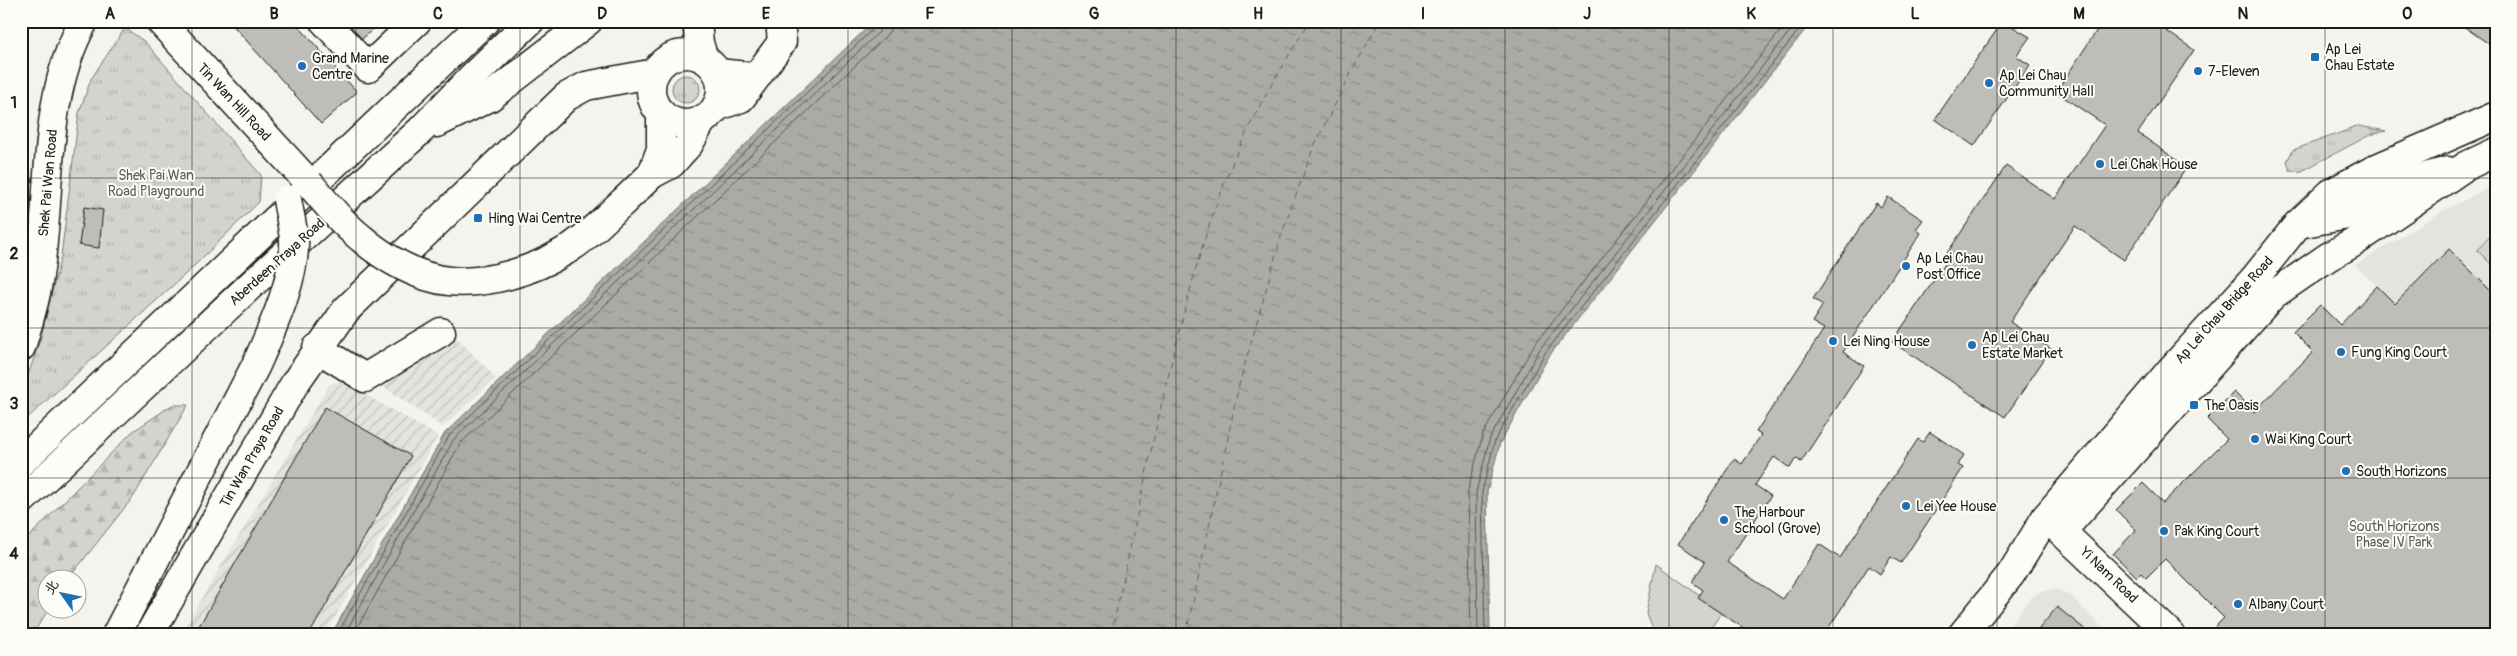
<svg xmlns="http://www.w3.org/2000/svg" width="2517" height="656" font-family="Pangolin,'LXGW WenKai TC',sans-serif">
<defs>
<pattern id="industrial-furrows" width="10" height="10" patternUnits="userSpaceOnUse" patternTransform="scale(1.25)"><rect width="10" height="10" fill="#e4e3de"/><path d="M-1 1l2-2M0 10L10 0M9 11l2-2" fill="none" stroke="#c3c2be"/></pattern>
<pattern id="grass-tufts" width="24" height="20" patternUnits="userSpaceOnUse" patternTransform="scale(1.25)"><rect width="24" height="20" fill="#d4d3cf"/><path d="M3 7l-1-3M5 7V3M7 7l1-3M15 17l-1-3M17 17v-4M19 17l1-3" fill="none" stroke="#b5b5b1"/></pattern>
<pattern id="forest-firs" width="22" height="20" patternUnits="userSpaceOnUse" patternTransform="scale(1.25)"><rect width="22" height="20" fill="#d4d3cf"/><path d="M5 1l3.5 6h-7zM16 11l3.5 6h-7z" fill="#b5b5b1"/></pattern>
<pattern id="water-ripples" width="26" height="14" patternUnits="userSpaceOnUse" patternTransform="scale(1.25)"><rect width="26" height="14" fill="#abaaa6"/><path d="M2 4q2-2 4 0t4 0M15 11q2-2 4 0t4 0" fill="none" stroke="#8a8a86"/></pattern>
</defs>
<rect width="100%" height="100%" fill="#f4f3ee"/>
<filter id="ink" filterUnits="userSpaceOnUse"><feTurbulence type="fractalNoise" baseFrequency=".02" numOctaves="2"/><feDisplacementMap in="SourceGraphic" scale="10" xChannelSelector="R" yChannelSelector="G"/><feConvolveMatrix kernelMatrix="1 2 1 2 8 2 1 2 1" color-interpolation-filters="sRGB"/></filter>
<g filter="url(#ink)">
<g fill="#e4e3de">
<polygon points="2496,184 2496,383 2476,383 2355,265 2443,211"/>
<polygon points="2052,589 2059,590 2072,597 2110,635 2002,635 2031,598 2037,593"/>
</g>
<g fill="url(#industrial-furrows)">
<polygon points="455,336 496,378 443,427 378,383"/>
<polygon points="341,381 438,436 325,635 180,635 329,385"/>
</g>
<g fill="url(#grass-tufts)" stroke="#787876">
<polygon points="125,28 145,42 261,175 259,202 191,269 21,424 21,396 41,337 61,256 79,113 91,79"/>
<circle cx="686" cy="89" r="14"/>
<polygon points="2359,126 2386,131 2370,135 2300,172 2290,170 2287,161 2293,150"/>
</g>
<polygon fill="url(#forest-firs)" stroke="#787876" points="172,405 188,405 134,496 69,578 48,578 48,608 49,609 32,635 21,635 21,545 132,432"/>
<g fill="#d4d3cf" stroke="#787876">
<polygon points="2496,230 2496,269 2477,250"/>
<polygon points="1656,564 1722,612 1706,635 1654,635 1646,613"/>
</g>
<polygon fill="url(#water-ripples)" stroke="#72716f" points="874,21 1812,21 1549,356 1500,443 1487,492 1490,635 331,635 445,433"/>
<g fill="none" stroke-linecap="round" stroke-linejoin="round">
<g stroke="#555553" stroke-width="1">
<polyline points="337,635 449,436 875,27 877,21"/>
<polyline points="344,635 454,439 879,32 883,21"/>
<polyline points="353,635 460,444 885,37 890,30 891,21"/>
<polyline points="1471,635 1468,490 1483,434 1534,345 1788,21"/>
<polyline points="1478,635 1476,492 1490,438 1540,349 1798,21"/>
<polyline points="1485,635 1482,492 1495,440 1545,353 1806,21"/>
</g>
<g stroke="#5c5c5a" stroke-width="1" stroke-dasharray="6 5" stroke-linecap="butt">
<path d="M1111,635C1134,534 1153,433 1179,333C1194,272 1211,211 1237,153C1257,107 1283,64 1310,21"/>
<polyline points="1186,635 1239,385 1282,233 1314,146 1353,69 1380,21"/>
</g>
</g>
<g fill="#bebdba" stroke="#1c1c1c">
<polygon points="229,21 294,21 357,92 321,124"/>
<polygon points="346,21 382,21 362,39"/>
<polygon points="2003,21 2030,37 2016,56 2030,65 1974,146 1935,119"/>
<polygon points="2103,21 2152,21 2194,50 2138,133 2187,167 2124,260 2075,226 2010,322 2051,349 2005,417 1892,342 1947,261 1943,259 2006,166 2055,199 2105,125 2056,92"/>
<polygon points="2456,21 2496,21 2496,49"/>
<polygon points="1888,197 1923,220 1916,229 1921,233 1843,352 1864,366 1801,462 1796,458 1790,468 1774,457 1755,485 1771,496 1727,562 1783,599 1819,544 1840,558 1918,439 1923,442 1930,432 1964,455 1958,465 1963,468 1901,563 1891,557 1880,574 1869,566 1824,635 1754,635 1698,598 1703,590 1692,582 1705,562 1678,544 1734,459 1742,464 1761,435 1756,432 1824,329 1812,322 1823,305 1813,299 1876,203 1881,207"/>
<polygon points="84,207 103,210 99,248 79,245"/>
<polygon points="2449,249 2496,296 2496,635 2207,635 2224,618 2165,559 2146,578 2141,573 2137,577 2113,554 2136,530 2116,510 2143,483 2163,503 2227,439 2207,419 2234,392 2254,412 2313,352 2293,332 2320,305 2340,325 2377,286 2395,304"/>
<polygon points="325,407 411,456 309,635 209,635 198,628"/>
<polygon points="2057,607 2092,635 2034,635"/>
</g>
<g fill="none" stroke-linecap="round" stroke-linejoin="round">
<defs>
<g id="minor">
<polyline points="324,21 368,68 417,21"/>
<polyline points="718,73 756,77"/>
<polyline points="716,107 741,98 782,42 780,21"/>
<polyline points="317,348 365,378 441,332"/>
<polyline points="149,635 295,383 346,310 566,97 586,86 655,73"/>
<polyline points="1962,635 2011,574 2046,517 2171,635"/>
</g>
<g id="major">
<polyline points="160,21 309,183"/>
<polyline points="697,21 699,43 704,59"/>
<circle cx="686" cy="89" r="35"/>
<polyline points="437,123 490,97 588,21"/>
<polyline points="652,174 661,149 661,113"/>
<polyline points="623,202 652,174 671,164 689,144 703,119"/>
<polyline points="2298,224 2348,215 2399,184 2448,171"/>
<path d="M21,347C28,324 36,300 39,276C52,192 41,98 84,21"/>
<polyline points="21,462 485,21"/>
<polyline points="21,501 252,284 421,130 473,76 530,21"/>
<polyline points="2046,517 2169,372 2254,279 2298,224 2331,193 2379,167 2496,116"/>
<polyline points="2062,531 2273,295 2328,257 2353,243 2466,166 2496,152"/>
</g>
</defs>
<use href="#minor" stroke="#1c1c1c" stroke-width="31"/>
<use href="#major" stroke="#1c1c1c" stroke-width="31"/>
<use href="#minor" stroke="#fdfcf7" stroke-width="28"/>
<use href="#major" stroke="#fdfcf7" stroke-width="28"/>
<defs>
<g id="major-bridge">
<path d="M309,183C325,202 341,222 361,238C384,258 418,278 449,281C487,285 533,271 565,251C586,239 605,218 623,202"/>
<path d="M116,635L256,365C271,331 296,278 294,240C293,227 289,212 287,199"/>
</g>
</defs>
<use href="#major-bridge" stroke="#1c1c1c" stroke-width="31" stroke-linecap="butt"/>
<use href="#major-bridge" stroke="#fdfcf7" stroke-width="28"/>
</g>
</g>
<path fill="none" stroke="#1c1c1c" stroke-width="1" stroke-opacity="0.55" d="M192,21V635M356,21V635M520,21V635M684,21V635M848,21V635M1012,21V635M1176,21V635M1341,21V635M1505,21V635M1669,21V635M1833,21V635M1997,21V635M2161,21V635M2325,21V635M21,178H2496M21,328H2496M21,478H2496"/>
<g fill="#1f6fb2" stroke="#fdfcf7" stroke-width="2">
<rect x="2310" y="52" width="10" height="10" rx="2.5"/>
<circle cx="302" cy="66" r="5"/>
<circle cx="2198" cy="71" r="5"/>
<circle cx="1989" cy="83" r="5"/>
<circle cx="2100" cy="164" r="5"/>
<rect x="473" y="213" width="10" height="10" rx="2.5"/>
<circle cx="1906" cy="266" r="5"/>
<circle cx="1833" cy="341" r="5"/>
<circle cx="1972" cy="345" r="5"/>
<circle cx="2341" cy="352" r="5"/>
<rect x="2189" y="400" width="10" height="10" rx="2.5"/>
<circle cx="2255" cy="439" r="5"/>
<circle cx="2346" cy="471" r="5"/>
<circle cx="1906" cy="506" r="5"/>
<circle cx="1724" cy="520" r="5"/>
<circle cx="2164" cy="531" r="5"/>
<circle cx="2238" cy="604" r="5"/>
</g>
<g text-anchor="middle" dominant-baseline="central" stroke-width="4" stroke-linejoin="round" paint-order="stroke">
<g font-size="14" fill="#1c1c1c" stroke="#fdfcf7" text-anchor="start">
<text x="2325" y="49">Ap Lei<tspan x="2325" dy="16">Chau Estate</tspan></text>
<text x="312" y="58">Grand Marine<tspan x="312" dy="16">Centre</tspan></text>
<text x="2208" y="71">7-Eleven</text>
<text x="1999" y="75">Ap Lei Chau<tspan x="1999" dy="16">Community Hall</tspan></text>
<text x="2110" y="164">Lei Chak House</text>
<text x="488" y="218">Hing Wai Centre</text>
<text x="1916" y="258">Ap Lei Chau<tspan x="1916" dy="16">Post Office</tspan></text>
<text x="1982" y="337">Ap Lei Chau<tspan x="1982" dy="16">Estate Market</tspan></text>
<text x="1843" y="341">Lei Ning House</text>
<text x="2351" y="352">Fung King Court</text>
<text x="2204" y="405">The Oasis</text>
<text x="2265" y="439">Wai King Court</text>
<text x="2356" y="471">South Horizons</text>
<text x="1916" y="506">Lei Yee House</text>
<text x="1734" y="512">The Harbour<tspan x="1734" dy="16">School (Grove)</tspan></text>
<text x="2174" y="531">Pak King Court</text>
<text x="2248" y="604">Albany Court</text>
</g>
<g font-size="14" fill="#1c1c1c" stroke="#fdfcf7">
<text transform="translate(234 102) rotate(47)">Tin Wan Hill Road</text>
<text transform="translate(48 183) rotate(-85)">Shek Pai Wan Road</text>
<text transform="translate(277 262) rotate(-42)">Aberdeen Praya Road</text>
<text transform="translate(2224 310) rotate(-48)">Ap Lei Chau Bridge Road</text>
<text transform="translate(252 457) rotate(-60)">Tin Wan Praya Road</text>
<text transform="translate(2109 575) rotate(44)">Yi Nam Road</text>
</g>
<g font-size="14" fill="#5c5c5b" stroke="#fdfcf7">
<text x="156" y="175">Shek Pai Wan<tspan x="156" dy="16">Road Playground</tspan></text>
<text x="2394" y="526">South Horizons<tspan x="2394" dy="16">Phase IV Park</tspan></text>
</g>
</g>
<rect width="2517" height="656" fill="none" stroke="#fdfcf7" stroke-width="55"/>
<g transform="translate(62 594) rotate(303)"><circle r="24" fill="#fdfcf7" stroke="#a3a29f"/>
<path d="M0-4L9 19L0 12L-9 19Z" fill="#1f6fb2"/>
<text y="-8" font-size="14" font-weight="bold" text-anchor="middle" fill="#1c1c1c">北</text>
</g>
<rect x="28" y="28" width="2462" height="600" fill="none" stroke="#1c1c1c" stroke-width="2"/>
<g font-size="16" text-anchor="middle" font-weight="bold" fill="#1c1c1c">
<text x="110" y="19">A</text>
<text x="274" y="19">B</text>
<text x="438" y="19">C</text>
<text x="602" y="19">D</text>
<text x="766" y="19">E</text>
<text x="930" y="19">F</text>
<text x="1094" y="19">G</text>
<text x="1258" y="19">H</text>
<text x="1423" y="19">I</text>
<text x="1587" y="19">J</text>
<text x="1751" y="19">K</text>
<text x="1915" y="19">L</text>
<text x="2079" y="19">M</text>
<text x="2243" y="19">N</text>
<text x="2407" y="19">O</text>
<text x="14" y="108">1</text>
<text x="14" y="259">2</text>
<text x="14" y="409">3</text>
<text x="14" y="559">4</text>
</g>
</svg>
